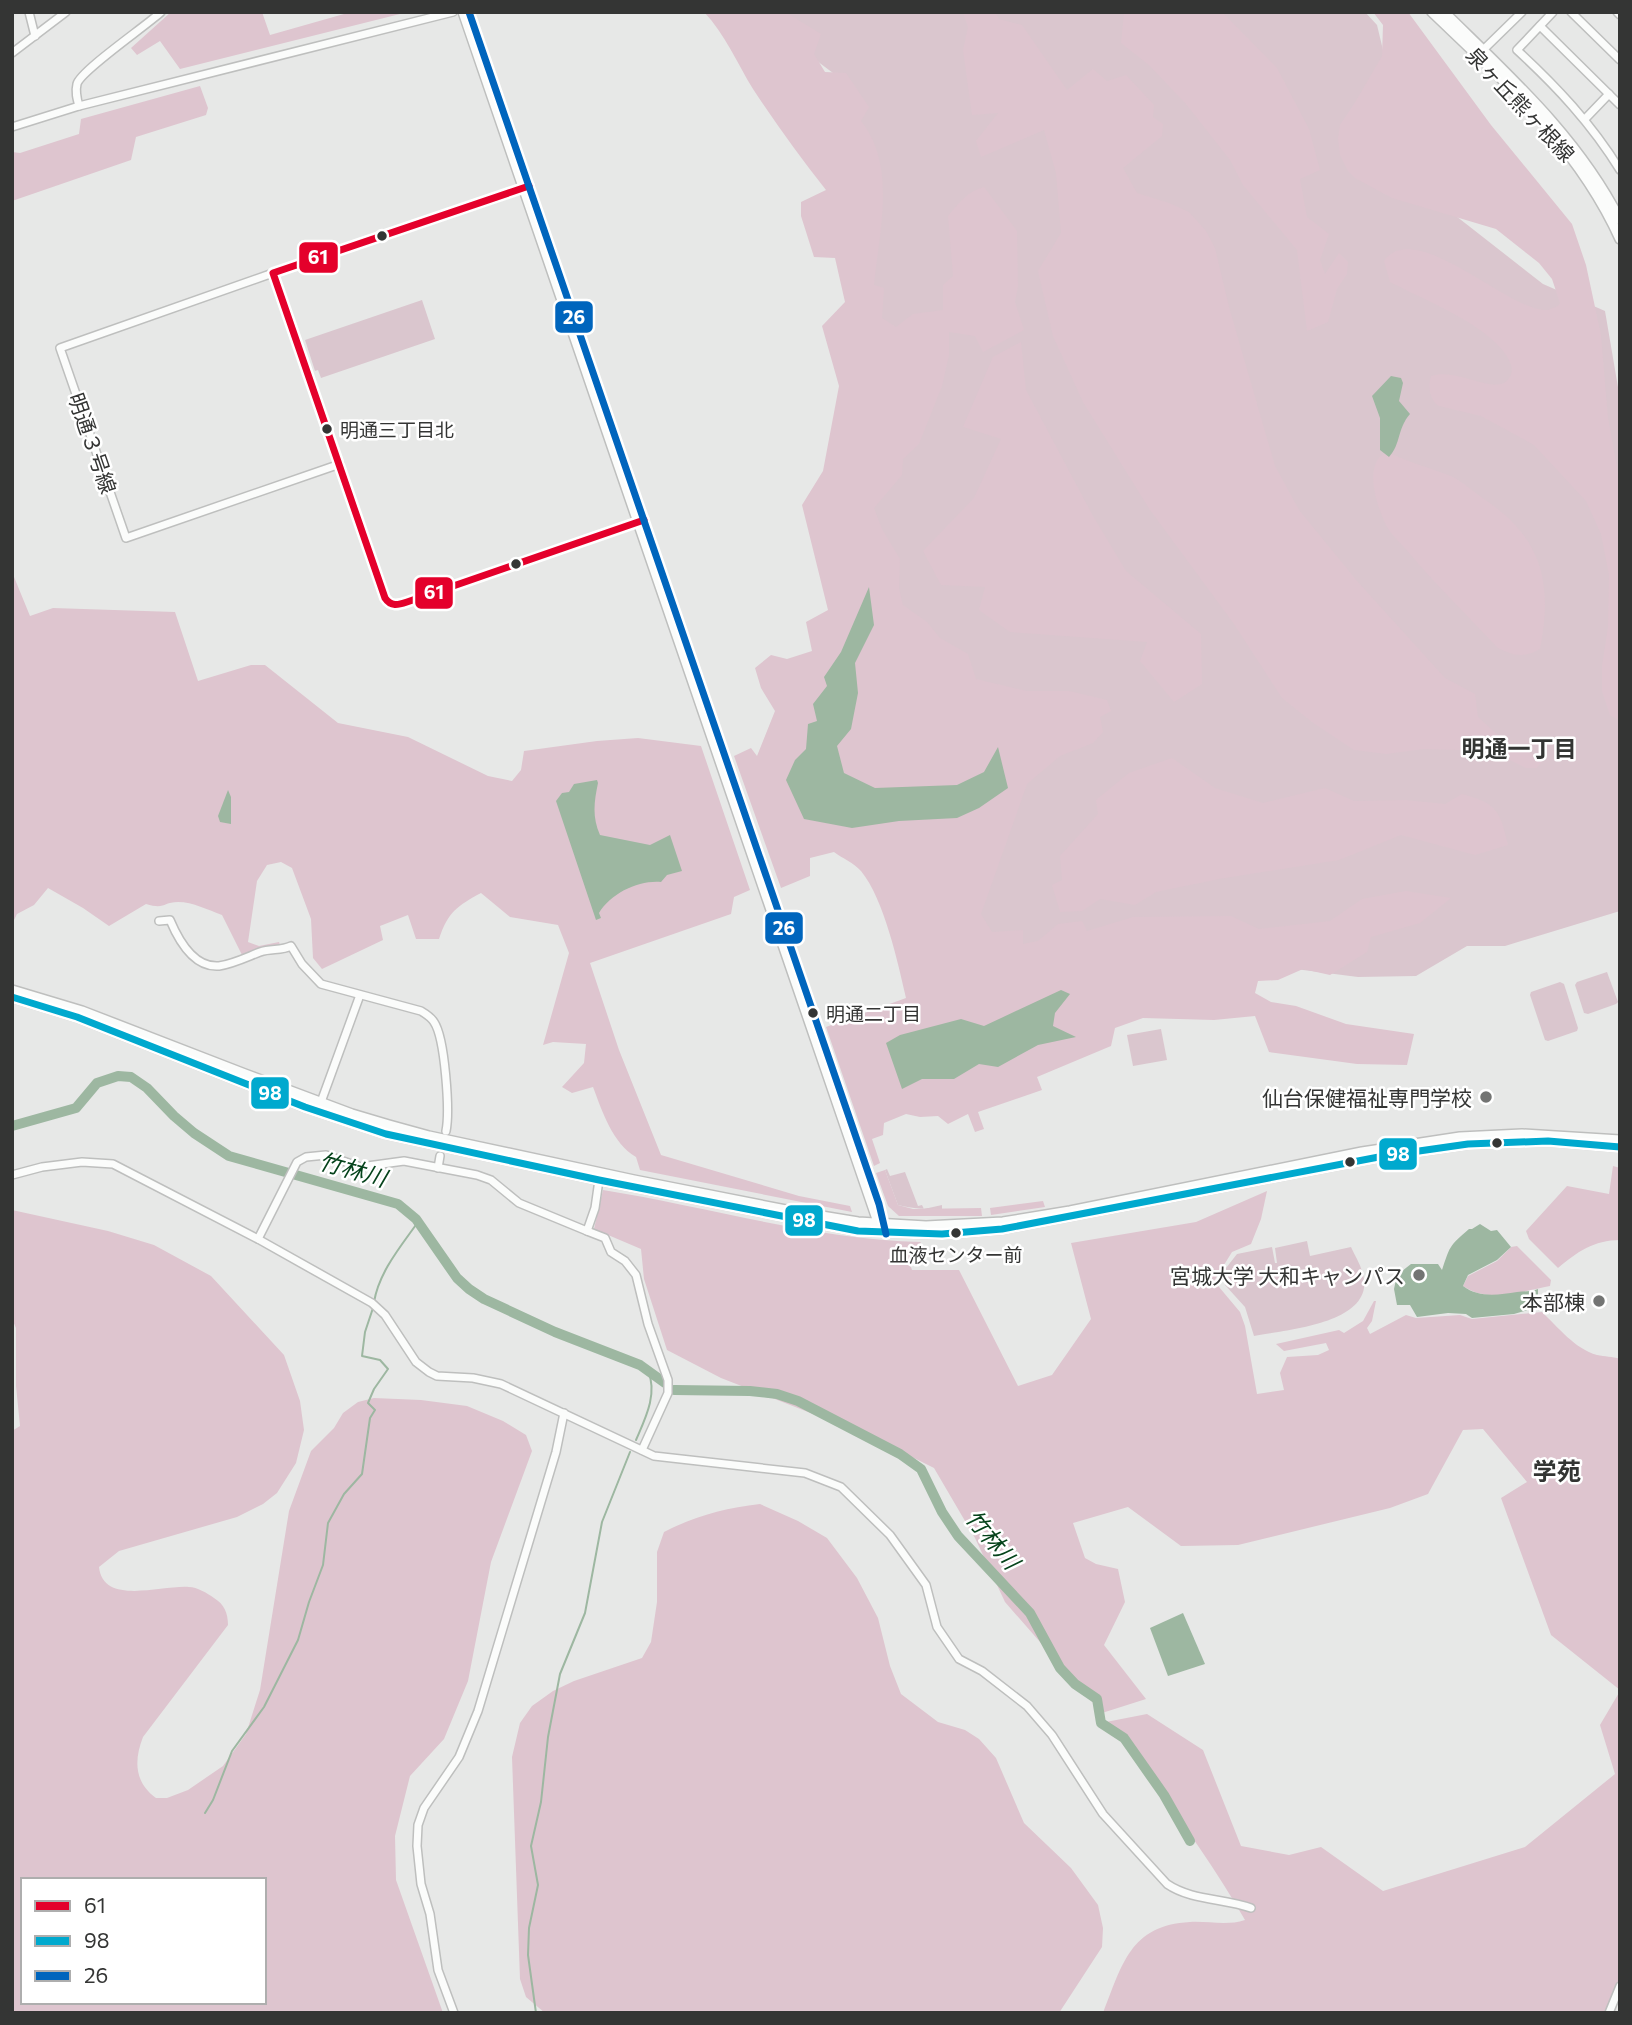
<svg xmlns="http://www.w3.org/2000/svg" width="1632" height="2025" font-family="Commissioner,'Noto Sans JP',sans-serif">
<rect width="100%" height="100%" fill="#e7e8e7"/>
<g fill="#dac6ce">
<polygon points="777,12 1365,12 1377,25 1394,96 1401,173 1543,284 1605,311 1620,399 1620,911 1505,946 1467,946 1416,976 1358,977 1257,964 1006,966 967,916 971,684 898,613 867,507 877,324 841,79 805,52"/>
<polygon points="422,300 435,339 321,378 318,370 315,371 305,340"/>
<polygon points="1607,972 1618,1002 1616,1004 1588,1014 1584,1013 1575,985 1577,982"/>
<polygon points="1560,982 1564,984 1578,1028 1577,1031 1548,1041 1545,1040 1530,995 1531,992"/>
<polygon points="1161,1029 1167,1060 1133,1066 1127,1035"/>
<path d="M887,1169L890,1176L905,1172L918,1206L922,1205L924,1209L942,1205V1209C926,1209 913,1209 898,1205L885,1170Z"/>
<path d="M1307,1241L1310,1256L1351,1247C1357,1260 1366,1273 1364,1288C1358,1325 1284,1330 1254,1336L1245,1307L1225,1285L1226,1268L1237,1254L1272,1247L1275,1263H1277L1275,1248Z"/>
</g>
<g fill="#dec5cf" fill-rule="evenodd">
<polygon points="171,12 262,12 270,35 351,12 408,12 180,69 160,41 137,55 131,48"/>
<path d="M704,12H785L821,34L814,54L825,72L846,73L869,107L861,121C897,166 879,232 874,285L884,288L882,318L896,327L913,314L943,310V285L953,276L948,216C957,205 969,190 984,187L1017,231L1018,286L1015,302L1024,330L983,352L975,336L949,332V355L942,386L919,444L903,459L902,475L874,508L882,529L900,559L899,588L903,605L927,622L940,638L968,654L976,679L1027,691H1069L1107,700L1111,711L1100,717L1103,732L1093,743L1060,756L1027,784L981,914L992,932L1023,930V944L1038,941L1058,924L1082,921L1087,931L1133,917L1231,916L1259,929L1330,921L1362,899L1406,891L1451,898L1420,923L1371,937L1367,952L1330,975L1303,969L1278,980L1258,981L1255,993L1271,1002L1296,1006L1346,1024L1414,1034L1407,1065L1357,1064L1269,1052L1255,1016L1214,1020L1143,1018L1115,1028L1111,1046L1037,1077L1042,1090L978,1112L984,1129L975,1132L968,1114L948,1124L938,1116L920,1117L906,1114L884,1123L883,1135L872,1139L880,1163L874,1166L826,1027L906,998C898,963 884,899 861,871C854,863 842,858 834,852L810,858V876L781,888L734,756L751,748L757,756L775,711L761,688L755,668L771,655L787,659L812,651L806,622L828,610L802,505L823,471L839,386L822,326L845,302L835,258L814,257L801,216V202L826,190C800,157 776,124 753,89C737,63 725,34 704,12Z"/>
<polygon points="963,12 995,12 999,19 1022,25 1067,90 1093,69 1107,81 1126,75 1154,105 1153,117 1163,124 1162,136 1123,168 1137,193 1169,203 1189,212 1206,231 1215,248 1229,307 1275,466 1299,510 1357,581 1445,678 1475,694 1478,717 1503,740 1544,759 1537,768 1526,768 1492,751 1424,749 1386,754 1354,750 1312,722 1282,698 1234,624 1150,510 1083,402 1053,336 1038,271 1061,233 1056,173 1044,130 981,157 976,141 998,113 972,115 963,50 968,27"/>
<polygon points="1124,12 1222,12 1277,68 1309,129 1320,170 1300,179 1307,217 1329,234 1320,260 1325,274 1339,253 1348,262 1347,274 1337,289 1328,322 1307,331 1297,250 1243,185 1230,160 1186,104 1149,65 1121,43"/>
<path d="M1373,12H1408L1491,125L1572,224L1586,265L1601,335L1608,418L1620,484V721L1610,715L1602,691V666L1608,627L1609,575L1601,534L1586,501L1534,445L1481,416L1439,406C1429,399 1428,387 1431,376C1456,368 1488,391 1504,383C1511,379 1513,372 1511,365C1500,329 1422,299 1390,282L1384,261C1415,216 1511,314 1548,310C1551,309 1555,307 1558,306L1560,303L1552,279L1539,263L1496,229L1392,198L1355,178L1348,171L1340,155L1338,139L1340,125L1356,101L1382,56L1383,25Z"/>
<polygon points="200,86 208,108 206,115 136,137 131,160 12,201 12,152 20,153 79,134 81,119"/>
<polygon points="1021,342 1026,390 1093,516 1126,571 1201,634 1202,684 1174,702 1140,661 1147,642 1010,632 979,610 985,587 941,585 923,551 974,498 1001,439 963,427 993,357"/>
<path d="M1387,452C1408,462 1431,468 1453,477C1464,483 1474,492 1484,499C1542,538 1553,582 1540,649C1524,658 1514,656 1498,648C1469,617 1438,587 1410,554C1403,545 1391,535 1386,525C1377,506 1362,463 1387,452Z"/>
<path d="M12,572L30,616L53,608L175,612L198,681L251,665H265L338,723L408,737L488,776L512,781L521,770L524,751L597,741L638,738L701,746L750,890L734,897L731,914L590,963L619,1050L661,1155L799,1196L850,1206L852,1212L640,1170L636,1157C613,1144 602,1111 593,1087L572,1093L562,1087L584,1063L586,1044L553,1042L543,1045L569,953L558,925L510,917L481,893C457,906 448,912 439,939H416L408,915L380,926L383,940L322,969L313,958L311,919L292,868L281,862L267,865L257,881L248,942L259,946L279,942L280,945L242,955L222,915C208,910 193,902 178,902C163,902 165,910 146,904L109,926L83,908L48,888L34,905L17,914L12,924Z"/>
<path d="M1172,758L1215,788L1263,803L1325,788L1354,801L1405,800L1445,804L1462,794C1497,803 1500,811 1508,845L1475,855L1401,835L1339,860L1219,879L1156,892L1135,905L1100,899L1082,911L1060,912L1052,885L1062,880L1060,856L1098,814L1096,800L1129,773Z"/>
<path d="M1613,1166L1620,1168V1240C1594,1240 1577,1252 1558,1268L1529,1239L1526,1231L1567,1186L1609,1194Z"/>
<polygon points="885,1170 898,1205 913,1209 981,1208 982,1216 899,1216 888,1206 876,1173"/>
<path d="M603,1190C709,1207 813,1239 921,1242L909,1262L912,1270H959L1018,1386L1052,1375L1091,1319L1071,1243L1196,1222L1267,1191L1261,1219L1251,1244L1232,1252L1214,1281L1240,1312L1245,1326L1257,1394L1284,1390L1280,1373L1287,1357L1318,1355L1329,1350L1326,1343L1284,1351L1276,1344L1339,1330L1344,1333L1363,1321L1374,1301H1376L1372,1321L1367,1328L1370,1334L1406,1315L1416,1318L1460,1315L1472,1319L1542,1312C1558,1327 1575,1349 1597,1355C1605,1357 1612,1356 1620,1359V1690L1551,1635L1501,1498L1527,1482L1483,1429L1463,1430L1428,1494L1390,1508L1238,1545L1181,1546L1128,1507L1073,1523L1085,1558L1096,1564L1118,1569L1125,1602L1104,1645L1146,1699L1102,1713L1005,1602L975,1538L934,1468L872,1437L721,1378L667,1350L644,1279L641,1249L594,1229Z"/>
<polygon points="1043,1201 1045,1207 991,1215 990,1208"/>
<path d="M12,1210L108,1231L154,1245L211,1276L284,1355L300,1401L304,1430L296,1463L277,1493L263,1504L237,1517L119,1551L99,1567C103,1606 161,1585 189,1587C197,1587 207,1593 214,1598C224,1604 228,1613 228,1625L143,1737C134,1760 134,1782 156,1798H167L188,1790L223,1766L246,1734L260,1690L289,1511L311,1451L334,1428L343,1413L358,1402L374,1398L421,1400L467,1406L503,1421L526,1435L532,1451L491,1562L468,1681L444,1739L410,1776L395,1836L396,1880L443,2013H12V1431L20,1426L16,1386V1328L12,1319ZM23,1880H264V2002H23Z"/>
<path d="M1517,1246L1551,1280L1550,1286C1522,1291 1489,1304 1463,1286L1468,1276L1497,1261L1511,1247Z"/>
<path d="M760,1504L798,1521L827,1538L857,1578L878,1618L890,1666L901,1694L938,1722L965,1730L979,1739L996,1758L1024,1823L1071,1868L1098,1905L1103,1928L1102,1947L1059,2013H545L526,1997L520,1979L512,1757L520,1723L532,1706L553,1691L574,1681L642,1658L651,1642L657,1602V1552L664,1532C695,1516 725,1508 760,1504Z"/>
<path d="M1620,1691V1977L1606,2013H1103C1122,1965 1130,1925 1190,1922C1209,1921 1227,1926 1245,1920C1204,1849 1156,1786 1106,1722L1147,1714L1203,1750L1241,1846L1289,1855L1321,1847L1383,1891L1525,1847L1615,1774L1600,1725Z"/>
</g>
<g fill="#9db7a1">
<path d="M1391,376L1401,378L1403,383L1399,401L1410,414C1397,429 1401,444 1389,457L1380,450V418L1372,396Z"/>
<polygon points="869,587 874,625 855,663 858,693 851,729 837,746 844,773 875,788 957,785 984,772 998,747 1008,788 979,808 957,818 899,821 852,828 804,819 786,780 795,760 806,749 808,724 817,721 813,704 827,686 824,677 841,652"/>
<path d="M597,780L598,783C594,802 592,817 600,835L650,845L670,835L682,871L667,875L661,882C639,880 611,893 599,913L601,918L596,920L556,801L562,793L569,792L574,784Z"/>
<polygon points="228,790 231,797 231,824 220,822 218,816"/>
<polygon points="1061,990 1070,994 1055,1013 1053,1026 1076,1037 1038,1045 998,1067 979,1064 954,1079 922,1079 902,1089 886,1043 900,1035 961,1019 984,1026"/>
<path d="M1480,1224L1491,1231L1497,1230L1511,1247L1497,1260L1468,1275L1463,1286C1479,1298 1498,1295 1517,1292C1525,1291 1531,1292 1538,1289V1307L1514,1314L1472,1318L1466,1314L1448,1313L1417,1317L1410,1305H1397L1394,1289L1397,1275L1411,1264H1438L1442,1270C1450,1247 1448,1247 1469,1229H1472Z"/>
<polygon points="1183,1613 1205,1664 1168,1676 1150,1628"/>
</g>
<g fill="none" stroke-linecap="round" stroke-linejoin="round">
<g stroke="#9db7a1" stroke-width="2">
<path d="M374,1302C379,1272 401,1246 418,1222"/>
<path d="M636,1440C645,1419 658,1394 648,1371"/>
<polyline points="205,1813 213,1800 232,1751 264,1707 298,1640 309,1602 323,1565 328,1523 344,1494 362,1474 370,1418 375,1410 368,1403 374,1389 388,1369 380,1360 362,1356 365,1332 373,1308"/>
<polyline points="536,2013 528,1955 529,1928 538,1885 531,1846 541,1802 548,1737 560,1674 585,1613 602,1522 630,1452"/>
</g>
<g stroke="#9db7a1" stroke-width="10">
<polyline points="12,1126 76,1108 97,1083 118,1076 131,1077 147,1088 174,1116 194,1133 229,1156 398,1204 416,1219 457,1278 469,1289 484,1299 555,1332 640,1365 665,1383"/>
<polyline points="674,1390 750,1391 777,1394 798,1401 900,1454 921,1469 942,1512 958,1536 1030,1613 1060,1668 1075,1684 1097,1699 1101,1723 1124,1738 1164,1795 1190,1841"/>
</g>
<defs>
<g id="minor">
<polyline points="29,12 35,36"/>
<polyline points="462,12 878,1225"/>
<polyline points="469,12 885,1227"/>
<path d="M1553,12L1517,50C1556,86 1591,123 1620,170"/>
<polyline points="1571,12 1620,60"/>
<polyline points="1617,12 1620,15"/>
<polyline points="1540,26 1620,105"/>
<polyline points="12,53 66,12"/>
<polyline points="1480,53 1522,12"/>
<path d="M79,106C77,99 75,92 77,84C80,71 146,26 161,12"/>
<polyline points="1585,119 1609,94"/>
<polyline points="12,127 79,106 453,12"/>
<path d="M525,188L273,273L385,598C391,607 398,605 407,602L640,522"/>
<polyline points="273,273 60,348 126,538 340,464"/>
<path d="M159,921L170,920C178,939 194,968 219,966C233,964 247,957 260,952C271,948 281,951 291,946L302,964L321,984L421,1011C426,1014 431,1017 434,1022C445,1038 450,1111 446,1131"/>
<polyline points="321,1102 360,995"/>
<polyline points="438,1168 440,1156"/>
<polyline points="12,1175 42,1167 82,1162 113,1164 258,1239 297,1162 306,1157 326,1155 360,1167 404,1161 477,1175 491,1180 519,1203 587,1231 595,1208 599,1180"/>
<polyline points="587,1231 605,1238 611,1252 625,1261 636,1275 648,1324 668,1380 668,1393 642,1450"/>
<path d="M258,1239L372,1303L385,1315L416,1362L429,1372L437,1376L473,1378L501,1384L654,1456L805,1473L841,1487L890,1535L926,1585L937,1627L959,1659L982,1671L1027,1706L1052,1735L1103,1814L1167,1884C1192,1901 1224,1898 1251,1908"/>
<polyline points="454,2013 438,1970 430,1914 421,1884 417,1846 418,1825 424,1808 459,1757 478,1711 556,1452 564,1413"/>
<polyline points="1609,2013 1620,1986"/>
</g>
<g id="major">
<path d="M1432,12C1504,81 1578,146 1620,239"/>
<path d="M1444,12C1510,77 1577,136 1620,220"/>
<polyline points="12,990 82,1011 245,1074 352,1114 389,1125 429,1136 634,1180 791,1211 858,1222 926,1226 1003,1222 1070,1211 1362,1152 1460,1137 1522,1134 1620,1140"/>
<polyline points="12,997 77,1017 305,1107 386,1134 599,1180 858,1231 942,1234 1002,1229 1384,1156 1468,1144 1548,1141 1620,1147"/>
</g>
</defs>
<use href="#minor" stroke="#bebfbe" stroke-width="10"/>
<use href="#major" stroke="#bebfbe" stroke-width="12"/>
<use href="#minor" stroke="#fbfcfb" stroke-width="7"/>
<use href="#major" stroke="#fbfcfb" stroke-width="9"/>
<defs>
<path id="bus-1" d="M529,186L273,273L385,598C391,607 398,605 407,602L644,520"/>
<polyline id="bus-2" points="12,997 77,1017 305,1107 386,1134 599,1180 858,1231 942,1234 1002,1229 1384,1156 1468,1144 1548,1141 1620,1147"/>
<polyline id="bus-3" points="469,12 879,1204 886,1234"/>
</defs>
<use href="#bus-1" stroke="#fff" stroke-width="12"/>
<use href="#bus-2" stroke="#fff" stroke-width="12"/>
<use href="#bus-3" stroke="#fff" stroke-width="12"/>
<use href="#bus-1" stroke="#e4002b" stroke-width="7"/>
<use href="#bus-2" stroke="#00a9ce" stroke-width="7"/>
<use href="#bus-3" stroke="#0065bd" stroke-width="7"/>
</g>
<g fill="#343534" stroke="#fff" stroke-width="2.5">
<circle cx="382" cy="236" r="6"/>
<circle cx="327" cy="429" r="6"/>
<circle cx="516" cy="564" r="6"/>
<circle cx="813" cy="1013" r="6"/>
<circle cx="1497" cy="1143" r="6"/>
<circle cx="1350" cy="1162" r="6"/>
<circle cx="956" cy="1233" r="6"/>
</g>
<g fill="#737473" stroke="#fff" stroke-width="2.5">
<circle cx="1486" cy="1097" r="7"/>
<circle cx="1419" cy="1275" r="7"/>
<circle cx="1599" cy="1301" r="7"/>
</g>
<g text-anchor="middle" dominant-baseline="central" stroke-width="5" stroke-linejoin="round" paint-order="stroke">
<g font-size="19" fill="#343534" stroke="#fff" text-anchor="start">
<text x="340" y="429">明通三丁目北</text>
<text x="826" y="1013">明通二丁目</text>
<text x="956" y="1254" text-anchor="middle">血液センター前</text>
</g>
<g font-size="21" fill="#343534" stroke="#fff">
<text transform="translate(1521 104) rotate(47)">泉ヶ丘熊ヶ根線</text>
<text transform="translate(93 443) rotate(71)">明通３号線</text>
</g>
<g font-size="21" fill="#343534" stroke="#fff" text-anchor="end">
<text x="1472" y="1097">仙台保健福祉専門学校</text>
<text x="1405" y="1275">宮城大学 大和キャンパス</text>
<text x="1585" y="1301">本部棟</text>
</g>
<g font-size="23" font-weight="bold" fill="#333533" stroke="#fff">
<text x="1519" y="748">明通一丁目</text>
</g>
<g font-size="23" font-style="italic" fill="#05431b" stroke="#fff">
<text transform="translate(353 1169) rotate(16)">竹林川</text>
<text transform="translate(993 1539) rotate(50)">竹林川</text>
</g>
<g font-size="24" font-weight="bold" fill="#333533" stroke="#fff">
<text x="1557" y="1470">学苑</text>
</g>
</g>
<g stroke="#fff" stroke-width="2.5">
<rect x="298" y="241" width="41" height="33" rx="7" fill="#e4002b"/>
<rect x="554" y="300" width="40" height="34" rx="7" fill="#0065bd"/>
<rect x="414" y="576" width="40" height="34" rx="7" fill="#e4002b"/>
<rect x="764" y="911" width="40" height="34" rx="7" fill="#0065bd"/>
<rect x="250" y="1076" width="40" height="34" rx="7" fill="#00a9ce"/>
<rect x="1378" y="1137" width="40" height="34" rx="7" fill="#00a9ce"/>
<rect x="784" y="1204" width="40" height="33" rx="7" fill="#00a9ce"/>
</g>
<g font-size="19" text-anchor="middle" font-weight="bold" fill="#fff">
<text x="318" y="264">61</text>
<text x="574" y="324">26</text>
<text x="434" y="599">61</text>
<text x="784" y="935">26</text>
<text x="270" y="1100">98</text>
<text x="1398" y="1161">98</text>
<text x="804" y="1227">98</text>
</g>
<rect width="1632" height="2025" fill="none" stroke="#343534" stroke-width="28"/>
<rect x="21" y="1878" width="245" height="126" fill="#ffffff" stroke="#aeaeae" stroke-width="2"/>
<rect x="35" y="1901" width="35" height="10" fill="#e4002b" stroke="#aeaeae" stroke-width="2"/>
<text x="84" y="1913" font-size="21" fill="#343534">61</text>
<rect x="35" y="1936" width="35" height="10" fill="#00a9ce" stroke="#aeaeae" stroke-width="2"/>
<text x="84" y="1948" font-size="21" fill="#343534">98</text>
<rect x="35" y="1971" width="35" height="10" fill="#0065bd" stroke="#aeaeae" stroke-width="2"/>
<text x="84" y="1983" font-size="21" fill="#343534">26</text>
</svg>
